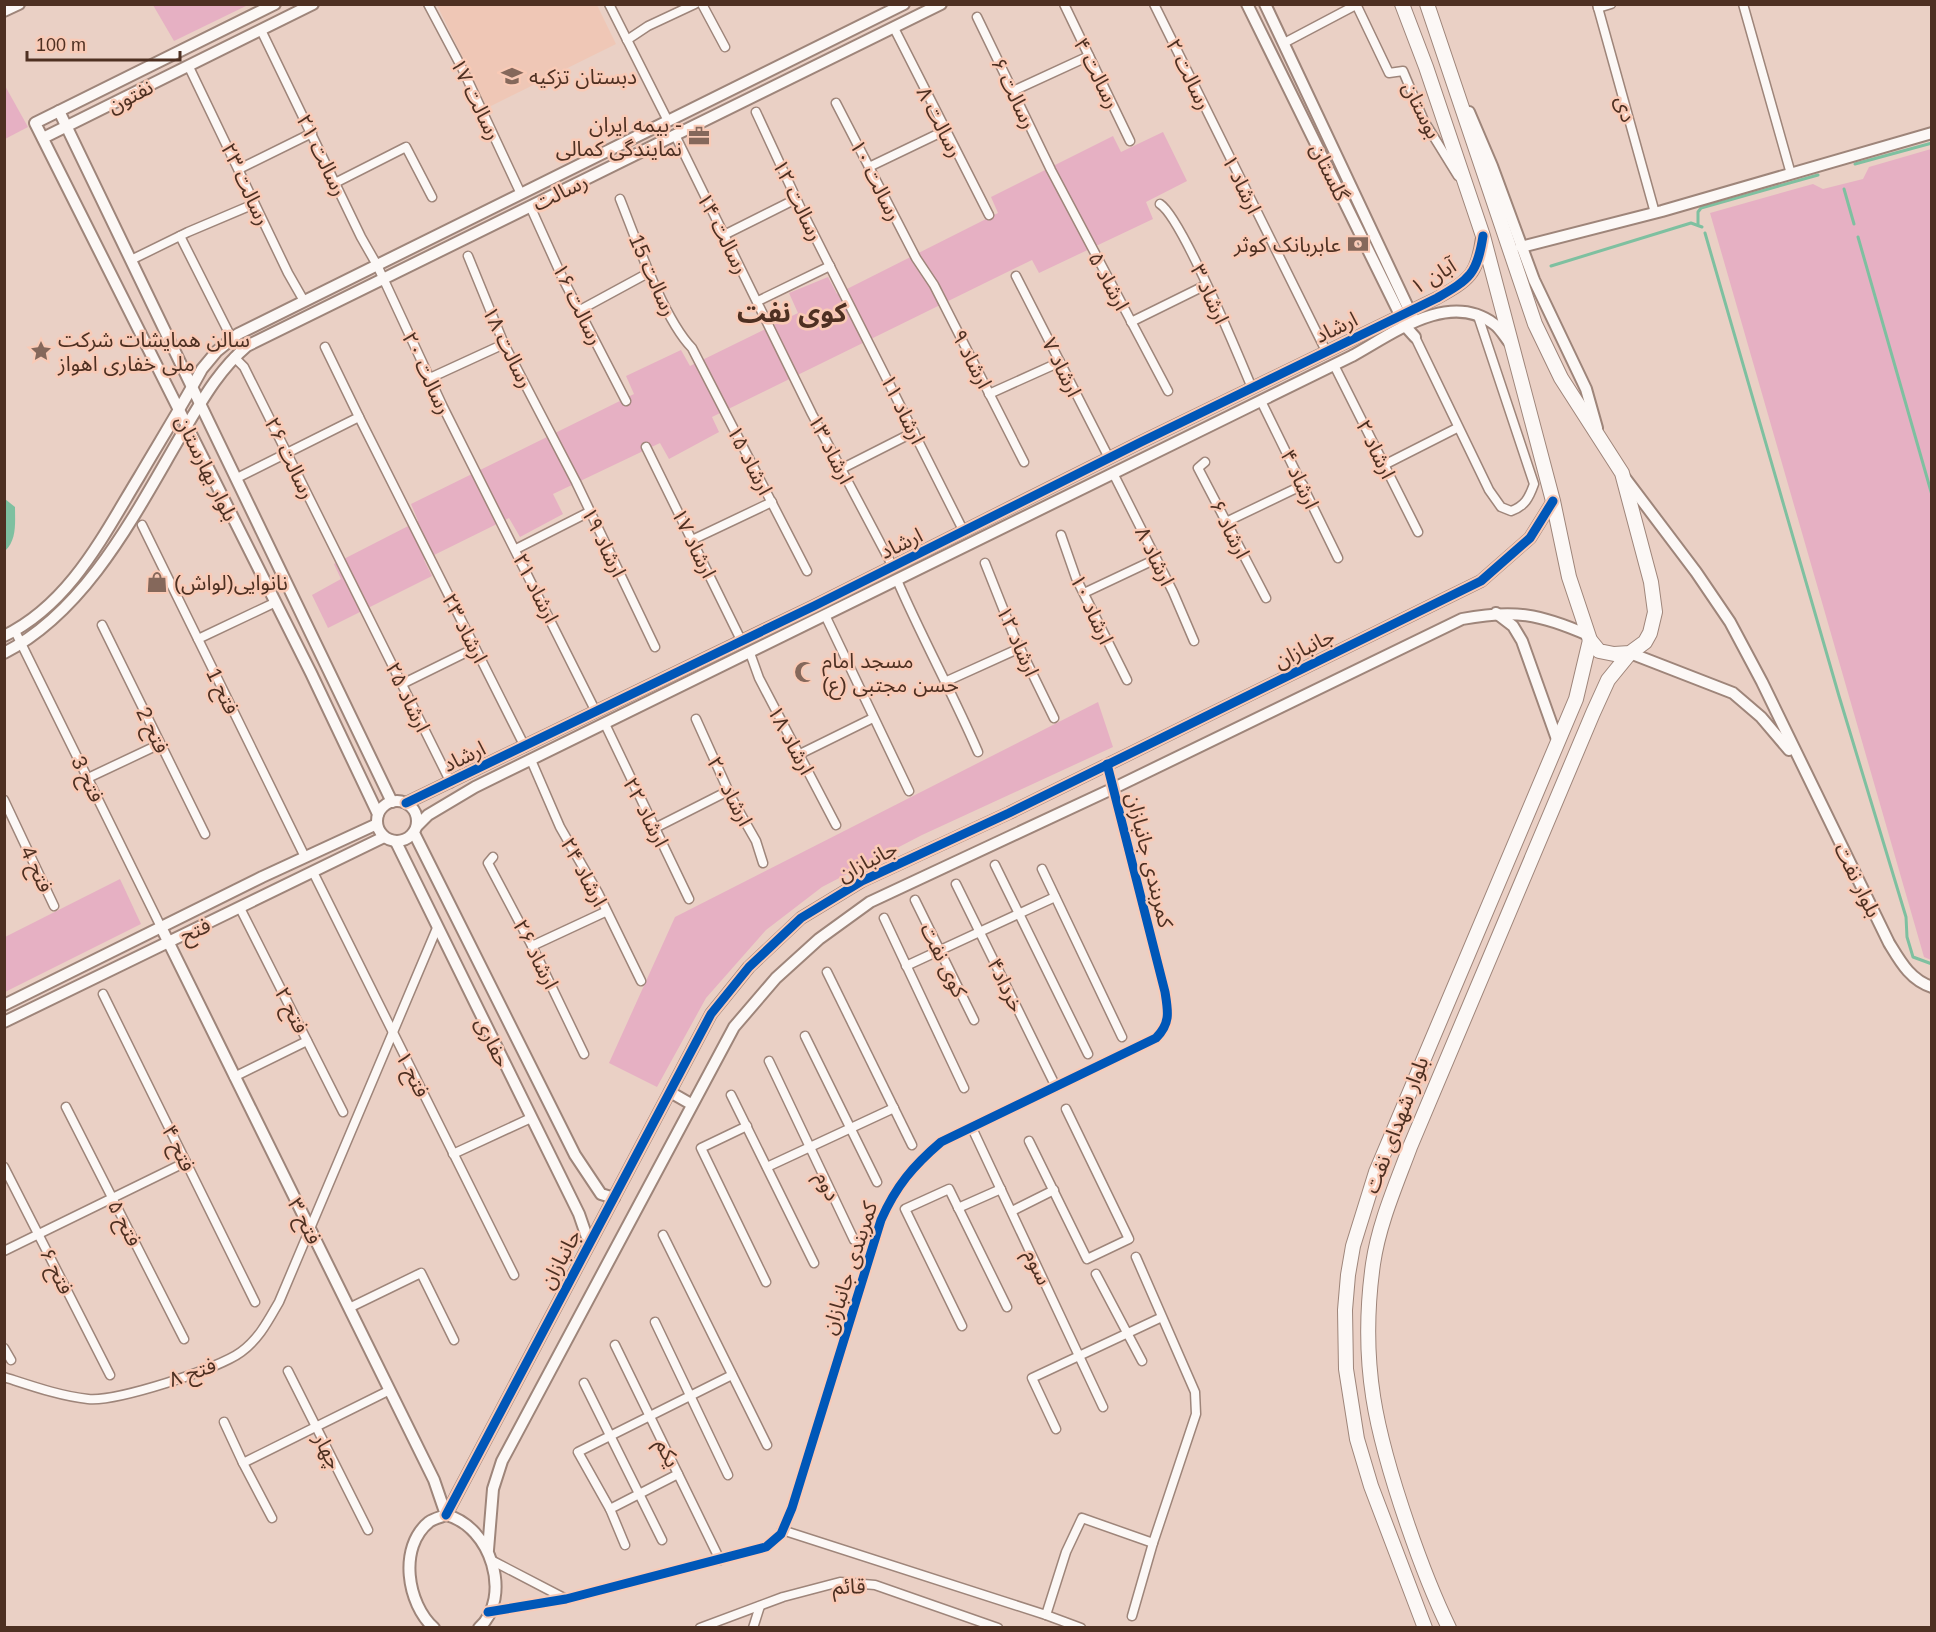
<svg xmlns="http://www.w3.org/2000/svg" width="1936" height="1632" font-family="Arial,'Noto Sans Arabic',sans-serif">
<rect width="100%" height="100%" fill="#ead0c5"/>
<polygon fill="#efc7b6" points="437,5 597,5 616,44 487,108"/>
<g fill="#e6b0c3">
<polygon points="153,5 248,5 174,41"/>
<polygon points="4,84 28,127 5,139 4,139"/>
<polygon points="1163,132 1187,181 1146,202 1153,219 1039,273 1032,260 712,417 719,432 669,459 660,443 553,494 563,514 520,537 509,518 424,560 432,576 328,628 312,595 341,579 334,564 418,521 411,504 634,394 626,376 681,350 690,366 798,313 789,293 828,277 837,294 998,213 991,197 1113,136 1121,152"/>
<polygon points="1931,149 1932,149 1931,960 1924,957 1710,213 1813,184 1823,189 1863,179 1869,167"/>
<polygon points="1098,702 1113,747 922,835 822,887 766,930 706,998 657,1087 609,1063 675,917"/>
<polygon points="120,879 141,924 5,992 5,937"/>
</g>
<path fill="#7ec0a0" d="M5,499L15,507C15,523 17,540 5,551Z"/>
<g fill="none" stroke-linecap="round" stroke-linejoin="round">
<g stroke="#7ec0a0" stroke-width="3">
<polyline points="1855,164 1932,143"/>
<polyline points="1844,189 1854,224"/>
<polyline points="1698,224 1698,212 1701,208 1818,175"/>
<polyline points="1705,233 1839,696 1906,917 1907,937 1913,957 1932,964"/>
<polyline points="1858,237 1932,495"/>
<polyline points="1551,266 1691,223 1702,227"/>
</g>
<defs>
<g id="minor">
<polyline points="428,4 463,70 521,194"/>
<polyline points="609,4 668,121"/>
<polyline points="702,4 725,47"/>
<polyline points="1064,4 1130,141"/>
<polyline points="1154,4 1326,351"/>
<polyline points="1356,4 1389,73 1403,71 1424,121 1458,176"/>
<polyline points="1597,4 1655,213"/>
<polyline points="1743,4 1791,174"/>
<polyline points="1598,8 1611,4"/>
<polyline points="977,17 1051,170 1168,391"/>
<polyline points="894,28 989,215"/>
<polyline points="261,30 361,237 377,265 443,407 596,712"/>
<polyline points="627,40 648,26 695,4"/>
<polyline points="1284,43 1356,5"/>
<polyline points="189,67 288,273 304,301"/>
<polyline points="1013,91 1089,56"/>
<polyline points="836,103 916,258 934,285 1024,462"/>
<polyline points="756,112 801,209 964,532"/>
<polyline points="675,135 812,414 893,567"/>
<polyline points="869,167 944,131"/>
<polyline points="239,169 312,133"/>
<polyline points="335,183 406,147 432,197"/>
<path d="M620,199C636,239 663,318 692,348L807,571"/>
<path d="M1160,204C1182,218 1239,357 1252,388"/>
<polyline points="530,206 563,279 626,401"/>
<polyline points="724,235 796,199"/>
<polyline points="180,236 232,339"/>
<polyline points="468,256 504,344 576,482 655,647"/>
<polyline points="131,260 188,232 254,204"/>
<polyline points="1016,276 1109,458"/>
<polyline points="758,301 830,266"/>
<polyline points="580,310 650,272"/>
<polyline points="1131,322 1206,285"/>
<path d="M1415,337L1489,490L1501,507L1511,511C1525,506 1529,498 1534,484L1478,316"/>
<polyline points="234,357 244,367 451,783"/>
<polyline points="1334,365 1418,532"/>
<polyline points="430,378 504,344"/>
<polyline points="989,394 1060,362"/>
<polyline points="1261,401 1338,558"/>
<polyline points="359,417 525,747"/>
<polyline points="646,447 741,640"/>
<polyline points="1205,462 1198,468 1266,598"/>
<polyline points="1384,465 1457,428"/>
<polyline points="841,469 914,432"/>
<polyline points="1113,473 1173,592 1194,641"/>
<polyline points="237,478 359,417 325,347"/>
<polyline points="1226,522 1303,485"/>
<polyline points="142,525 305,857"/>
<polyline points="1061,535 1076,578 1127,680"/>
<polyline points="692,540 772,502"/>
<polyline points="516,549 589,512"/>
<polyline points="985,563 1014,636 1054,718"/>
<path d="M897,580C922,638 953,694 978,752"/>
<polyline points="1084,593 1156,559"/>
<polyline points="825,615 909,791"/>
<polyline points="102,625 205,834"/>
<polyline points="15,631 161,927"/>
<polyline points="198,639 274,603"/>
<polyline points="750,653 759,678 836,825"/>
<polyline points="947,681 1020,648"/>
<polyline points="402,684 475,648"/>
<polyline points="696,719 732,799 756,841 763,863"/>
<polyline points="605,724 689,899"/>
<polyline points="800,754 873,718"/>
<polyline points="531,760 560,827 598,893 641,981"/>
<polyline points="88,778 160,744"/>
<polyline points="4,800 54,906"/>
<polyline points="655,828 728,791"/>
<polyline points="493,857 488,863 532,946 584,1054"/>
<polyline points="995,865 1088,1054"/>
<polyline points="1042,869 1122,1037"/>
<polyline points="313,872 514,1275"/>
<polyline points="956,884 1056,1087"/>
<polyline points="915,900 974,1020"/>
<polyline points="240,908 343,1112"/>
<polyline points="884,918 964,1088"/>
<polyline points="532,946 605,912"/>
<polyline points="906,966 1055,897"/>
<polyline points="827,972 912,1145"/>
<polyline points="103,994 255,1302"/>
<polyline points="805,1036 877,1182"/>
<polyline points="769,1061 854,1240 872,1250"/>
<polyline points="234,1077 307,1041"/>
<polyline points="731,1095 814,1263"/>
<polyline points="66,1107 184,1339"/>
<polyline points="747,1126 701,1148 766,1282"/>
<polyline points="972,1128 1103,1407"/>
<polyline points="1029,1141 1087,1259 1129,1239 1066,1109"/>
<polyline points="453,1154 531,1118"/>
<polyline points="4,1167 110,1375"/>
<polyline points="767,1167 894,1108"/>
<polyline points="958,1208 1001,1189"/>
<polyline points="1012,1211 1054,1190"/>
<polyline points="663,1235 767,1445"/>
<polyline points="4,1251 186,1162"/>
<polyline points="1096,1274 1142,1361"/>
<polyline points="349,1308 421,1273 454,1340"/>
<polyline points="655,1322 728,1475"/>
<polyline points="962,1326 905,1209 949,1189 1007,1307"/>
<polyline points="615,1345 720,1560"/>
<polyline points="4,1348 11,1360"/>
<polyline points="288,1371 368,1530"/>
<path d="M4,1377C32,1386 60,1396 88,1399C116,1402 218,1369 241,1352C259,1339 268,1321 279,1302L437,928"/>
<polyline points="584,1383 662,1540"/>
<polyline points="224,1422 243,1463"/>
<polyline points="1056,1429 1032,1378 1160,1318"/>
<polyline points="678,1474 610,1509 578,1452 732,1375"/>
<polyline points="610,1509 625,1545"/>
<polyline points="272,1518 243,1463 390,1390"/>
<polyline points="782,1530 1046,1615 1066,1552 1082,1518 1153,1543 1196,1414 1195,1392 1136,1257"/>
<polyline points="491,1560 566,1599"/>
<path d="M488,1612L566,1599L766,1547L781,1534L792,1508L881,1220C896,1186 913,1166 941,1142L1156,1038C1171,1023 1168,1011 1165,992L1107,764"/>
<polyline points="1046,1615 1081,1628"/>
<polyline points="1132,1616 1153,1543"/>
<polyline points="700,1628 783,1597 840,1582 875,1585 998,1628"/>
<polyline points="753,1628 760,1606"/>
</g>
<g id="tertiary">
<polyline points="275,4 35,123 311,673 378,814"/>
<polyline points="1247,4 1406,327 1415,337"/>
<polyline points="1265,4 1412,316"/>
<polyline points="4,11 19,4"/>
<polyline points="59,111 392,802"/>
<polyline points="1469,112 1492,166 1534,280 1586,389 1597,428"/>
<polyline points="43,138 313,4"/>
<polyline points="1521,247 1662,211 1932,133"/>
<path d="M1625,478L1696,572L1730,622L1762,682L1889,943C1900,961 1910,980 1932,987"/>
<polyline points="1496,613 1513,626 1522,641 1558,742"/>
<path d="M4,636C70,604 103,536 139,477C160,441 182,406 202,369L217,351L238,334L904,4"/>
<path d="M4,653C90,609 139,506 186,427C204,397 220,369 247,346L941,4"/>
<polyline points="1630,653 1733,693 1761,717 1789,750"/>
<circle cx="397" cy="821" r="20"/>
<path d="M406,803L814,606L1141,442L1437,298C1469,280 1477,275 1482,238"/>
<path d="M417,826L428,815L475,787L1352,356C1392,334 1449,290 1494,324C1500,328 1505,337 1509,342"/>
<polyline points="414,833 575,1155 601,1194 614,1198"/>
<polyline points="396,842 579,1214 589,1243"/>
<polyline points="161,927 434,1480 446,1515"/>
<polyline points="4,1005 262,877 377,824"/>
<polyline points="4,1022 384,837"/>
<polyline points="670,1092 691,1104"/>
<polyline points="446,1515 711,1014 749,967 801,918 862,881 1009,813 1481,581 1530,538 1553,501"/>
<path d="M488,1550L493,1489L502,1461L734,1027L776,978L819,939L870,902L1114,788L1462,619C1514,609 1540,614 1588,635"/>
<path d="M434,1628C407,1604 398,1547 429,1522C433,1519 441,1517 446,1515C491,1526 513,1597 479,1628"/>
</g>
<g id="primary">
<polyline points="1402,4 1426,67 1483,236 1553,501 1569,577 1590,640 1599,651 1614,654 1630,653 1645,642 1650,633 1655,612 1651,582 1622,473 1561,378 1535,324 1427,4"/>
<polyline points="1425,1628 1371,1486 1357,1439 1346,1369 1345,1310 1348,1275 1353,1246 1376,1172 1576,699 1590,640"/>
<path d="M1449,1628C1433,1595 1420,1561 1408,1526C1376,1433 1359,1364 1373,1264C1379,1223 1396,1185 1410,1147L1593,713L1608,680L1630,653"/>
</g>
</defs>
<use href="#minor" stroke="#9e857a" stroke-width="11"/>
<use href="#tertiary" stroke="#9e857a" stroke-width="14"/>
<use href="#primary" stroke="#9e857a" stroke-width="16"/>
<use href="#minor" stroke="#fcf8f6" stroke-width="8"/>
<use href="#tertiary" stroke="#fcf8f6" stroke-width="10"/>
<use href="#primary" stroke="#fcf8f6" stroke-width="14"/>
<defs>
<g id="cycleway">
<path d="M406,803L814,606L1141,442L1437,298C1470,279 1477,274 1483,236"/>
<polyline points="446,1515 711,1014 749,967 801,918 862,881 1009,813 1481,581 1530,538 1553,501"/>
<path d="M488,1612L566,1599L766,1547L781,1534L792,1508L881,1220C896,1186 913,1166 941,1142L1156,1038C1171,1023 1168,1011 1165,992L1107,764"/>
</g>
</defs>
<use href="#cycleway" stroke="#f9cab6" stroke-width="13"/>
<use href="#cycleway" stroke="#0057b8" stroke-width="9"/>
</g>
<defs>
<symbol id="school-bare" viewBox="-9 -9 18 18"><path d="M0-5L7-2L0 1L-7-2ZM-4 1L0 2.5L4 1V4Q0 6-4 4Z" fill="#85685b" stroke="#f9cab6" stroke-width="2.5" paint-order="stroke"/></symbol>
<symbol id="office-bare" viewBox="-9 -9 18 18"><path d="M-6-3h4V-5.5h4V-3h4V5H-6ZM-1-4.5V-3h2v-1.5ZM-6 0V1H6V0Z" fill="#85685b" stroke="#f9cab6" stroke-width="2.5" paint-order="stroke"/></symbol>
<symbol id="bank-bare" viewBox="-9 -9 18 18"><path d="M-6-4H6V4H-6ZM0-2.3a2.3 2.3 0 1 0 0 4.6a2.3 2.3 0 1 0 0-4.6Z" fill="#85685b" stroke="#f9cab6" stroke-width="2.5" paint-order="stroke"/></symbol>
<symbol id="sight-bare" viewBox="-9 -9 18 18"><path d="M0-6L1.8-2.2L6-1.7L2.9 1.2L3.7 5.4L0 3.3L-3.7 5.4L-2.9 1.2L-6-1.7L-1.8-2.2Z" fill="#85685b" stroke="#f9cab6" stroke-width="2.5" paint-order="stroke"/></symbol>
<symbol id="shop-bare" viewBox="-9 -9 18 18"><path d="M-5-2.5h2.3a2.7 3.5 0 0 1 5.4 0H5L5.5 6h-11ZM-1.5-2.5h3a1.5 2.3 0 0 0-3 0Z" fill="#85685b" stroke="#f9cab6" stroke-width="2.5" paint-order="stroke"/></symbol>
<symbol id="mosque-bare" viewBox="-9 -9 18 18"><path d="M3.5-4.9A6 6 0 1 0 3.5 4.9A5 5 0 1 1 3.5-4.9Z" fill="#85685b" stroke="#f9cab6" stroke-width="2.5" paint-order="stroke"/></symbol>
</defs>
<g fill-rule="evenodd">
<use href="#school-bare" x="497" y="61" width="30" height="30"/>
<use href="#office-bare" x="684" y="121" width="30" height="30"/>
<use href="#bank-bare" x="1343" y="229" width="30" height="30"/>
<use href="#sight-bare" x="26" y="336" width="30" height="30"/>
<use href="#shop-bare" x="142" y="567" width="30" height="30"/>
<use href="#mosque-bare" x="790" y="657" width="30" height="30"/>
</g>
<g text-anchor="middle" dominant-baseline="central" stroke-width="5" stroke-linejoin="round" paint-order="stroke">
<g font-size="21" fill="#4e3022" stroke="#f9cab6">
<text transform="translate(1097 73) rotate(63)">رسالت ۴</text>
<text transform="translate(1189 74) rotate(64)">رسالت ۲</text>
<text transform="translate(1014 93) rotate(64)">رسالت ۶</text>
<text transform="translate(130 96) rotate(-27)">نفتون</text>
<text transform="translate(476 99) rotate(64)">رسالت ۱۷</text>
<text transform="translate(1626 109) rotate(74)">دی</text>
<text transform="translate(1422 110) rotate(64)">بوستان</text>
<text transform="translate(940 122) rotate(63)">رسالت ۸</text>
<text transform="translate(322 155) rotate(64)">رسالت ۲۱</text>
<text transform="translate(1330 172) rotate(64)">گلستان</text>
<text transform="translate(876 180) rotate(63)">رسالت ۱۰</text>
<text transform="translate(246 184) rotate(65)">رسالت ۲۳</text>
<text transform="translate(1242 184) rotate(64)">ارشاد ۱</text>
<text transform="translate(560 192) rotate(-26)">رسالت</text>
<text transform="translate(798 200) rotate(64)">رسالت ۱۲</text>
<text transform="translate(723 233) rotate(63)">رسالت ۱۴</text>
<text transform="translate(653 275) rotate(66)">رسالت 15</text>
<text transform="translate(1433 276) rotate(-31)">آبان ۱</text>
<text transform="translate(1109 281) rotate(62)">ارشاد ۵</text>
<text transform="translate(1210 294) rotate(65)">ارشاد ۳</text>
<text transform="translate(578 304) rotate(64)">رسالت ۱۶</text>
<text transform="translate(1336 327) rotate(-26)">ارشاد</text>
<text transform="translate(508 347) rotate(64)">رسالت ۱۸</text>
<text transform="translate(972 359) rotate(63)">ارشاد ۹</text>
<text transform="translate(1062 367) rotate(64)">ارشاد ۷</text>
<text transform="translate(427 373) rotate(65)">رسالت ٢٠</text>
<text transform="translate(903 409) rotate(64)">ارشاد ۱۱</text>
<text transform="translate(831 449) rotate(63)">ارشاد ۱۳</text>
<text transform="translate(1376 449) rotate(64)">ارشاد ۲</text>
<text transform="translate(290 458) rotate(64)">رسالت ۲۶</text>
<text transform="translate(750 460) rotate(63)">ارشاد ۱۵</text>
<text transform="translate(207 468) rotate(64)">بلوار بهارستان</text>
<text transform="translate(1300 479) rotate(65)">ارشاد ۴</text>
<text transform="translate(1230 529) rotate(63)">ارشاد ۶</text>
<text transform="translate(604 542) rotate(64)">ارشاد ۱۹</text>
<text transform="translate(694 543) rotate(64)">ارشاد ۱۷</text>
<text transform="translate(901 543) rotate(-26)">ارشاد</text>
<text transform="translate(1155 556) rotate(64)">ارشاد ۸</text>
<text transform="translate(536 588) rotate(63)">ارشاد ۲۱</text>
<text transform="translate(1092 609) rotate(65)">ارشاد ۱۰</text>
<text transform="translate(465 628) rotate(63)">ارشاد ۲۳</text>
<text transform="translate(1018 641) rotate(66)">ارشاد ۱۲</text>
<text transform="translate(1304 648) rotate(-26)">جانبازان</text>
<text transform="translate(223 691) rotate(64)">فتح 1</text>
<text transform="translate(408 697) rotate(64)">ارشاد ۲۵</text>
<text transform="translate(153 730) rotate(64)">فتح 2</text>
<text transform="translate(791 740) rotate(62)">ارشاد ۱۸</text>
<text transform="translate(464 756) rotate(-26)">ارشاد</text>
<text transform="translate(88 779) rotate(64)">فتح 3</text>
<text transform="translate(730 791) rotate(63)">ارشاد ۲۰</text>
<text transform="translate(646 812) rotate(63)">ارشاد ۲۲</text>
<text transform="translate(1150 860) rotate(76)">کمربندی جانبازان</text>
<text transform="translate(867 861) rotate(-27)">جانبازان</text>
<text transform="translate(37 869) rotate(65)">فتح 4</text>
<text transform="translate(584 872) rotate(62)">ارشاد ۲۴</text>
<text transform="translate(1858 880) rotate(64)">بلوار نفت</text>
<text transform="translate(195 930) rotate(-25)">فتح</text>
<text transform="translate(536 954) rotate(63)">ارشاد ۲۶</text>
<text transform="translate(944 960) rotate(64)">کوی نفت</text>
<text transform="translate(1006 985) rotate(64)">خرداد۴</text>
<text transform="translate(292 1010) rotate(63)">فتح ۲</text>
<text transform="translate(493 1042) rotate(64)">حفاری</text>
<text transform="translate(413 1074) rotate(63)">فتح ۱</text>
<text transform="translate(1396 1125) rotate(-69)">بلوار شهدای نفت</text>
<text transform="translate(179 1148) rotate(64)">فتح ۴</text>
<text transform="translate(828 1186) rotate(64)">دوم</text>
<text transform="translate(305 1221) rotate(63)">فتح ۳</text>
<text transform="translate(125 1223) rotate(63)">فتح ۵</text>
<text transform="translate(560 1259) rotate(-62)">جانبازان</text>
<text transform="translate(1038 1267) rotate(65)">سوم</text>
<text transform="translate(849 1268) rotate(-72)">کمربندی جانبازان</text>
<text transform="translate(57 1271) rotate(63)">فتح ۶</text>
<text transform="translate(192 1372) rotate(-20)">فتح ۸</text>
<text transform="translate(328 1451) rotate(63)">چهار</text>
<text transform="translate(668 1453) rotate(64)">یکم</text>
<text transform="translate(849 1586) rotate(-1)">قائم</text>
</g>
<g font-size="21" fill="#4e3022" stroke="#f9cab6" text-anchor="start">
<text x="529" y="76">دبستان تزکیه</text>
<text x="682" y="124" text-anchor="end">بیمه ایران -<tspan x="682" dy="24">نمایندگى کمالى</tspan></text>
<text x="1341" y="244" text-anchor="end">عابربانک کوثر</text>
<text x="58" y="339">سالن همایشات شرکت<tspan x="58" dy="24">ملی خفاری اهواز</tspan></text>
<text x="174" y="582">نانوایى(لواش)</text>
<text x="822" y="660">مسجد امام<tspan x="822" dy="24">حسن مجتبی (ع)</tspan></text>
</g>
<g font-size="27" font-weight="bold" fill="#4e3022" stroke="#f9cab6">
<text x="792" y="313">کوی نفت</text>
</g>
</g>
<rect width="1936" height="1632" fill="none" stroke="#4e3022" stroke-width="12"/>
<path d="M27 51v9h153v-9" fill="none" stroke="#4e3022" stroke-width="3"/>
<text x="36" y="51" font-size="18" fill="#4e3022" stroke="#f9cab6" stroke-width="4.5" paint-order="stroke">100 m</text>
</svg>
